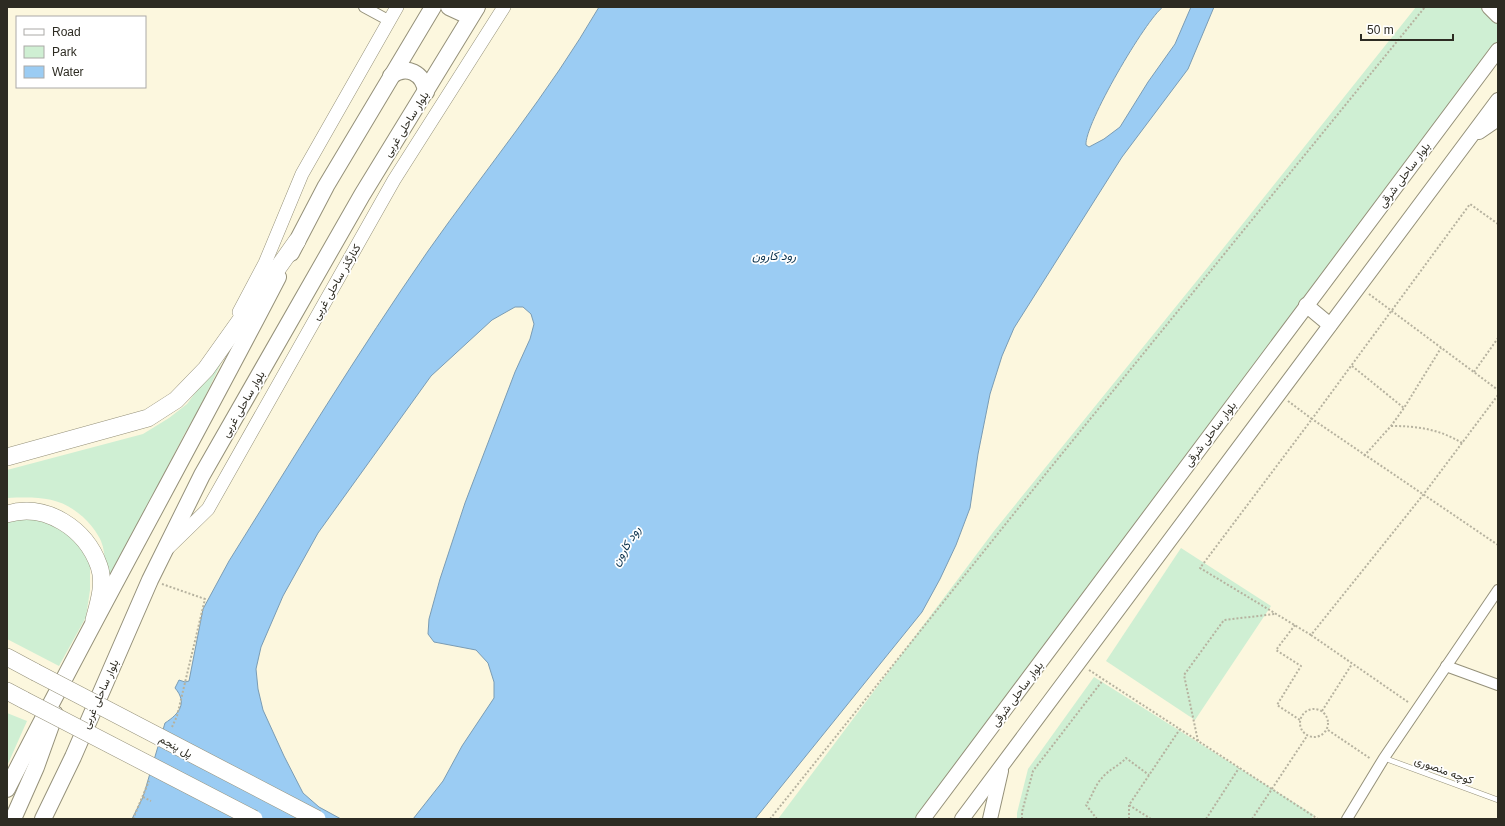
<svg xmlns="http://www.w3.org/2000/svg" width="1505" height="826" font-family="Helvetica,Vazirmatn,sans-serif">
<rect width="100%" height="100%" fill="#fcf7de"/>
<g fill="#cfefd3">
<polygon points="1416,7 1481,7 1498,21 1498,50 924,819 778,819 994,531 1221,251"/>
<path d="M229,347L198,411L185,433L104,590C104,575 107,555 101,541C98,534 92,526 87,521C63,496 39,497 7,498V470L143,434L169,418L187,404Z"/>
<polygon points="22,513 73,530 90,564 90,590 86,617 59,666 7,639 7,517"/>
<polygon points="1181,548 1271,606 1195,720 1106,661"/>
<polygon points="1094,677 1314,815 1311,819 1017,819 1017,813 1028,769"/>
<polygon points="7,713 27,721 7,766"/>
</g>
<path fill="#9bccf3" stroke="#7a9cb4" d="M599,7H1163C1146,19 1084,125 1086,145L1089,147L1104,139L1120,127L1148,82L1175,44L1191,7H1214L1188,69L1122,157L1014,328L1002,356L990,394L978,454L970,508L956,545L940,579L922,612L755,819H413L443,781L462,746L494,698V682L488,663L476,650L434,642L428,634L429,619L440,579L465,503L515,372L530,339L534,324L531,314L523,307H515L492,320L431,376L318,533L283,596L261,647L256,669L258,689L263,710L284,756L303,793L319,807L341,819H132L143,797L165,723C179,714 188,703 175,688L179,680L185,682L189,681L203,609L229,561C294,457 358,352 428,251C485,170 549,93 599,7Z"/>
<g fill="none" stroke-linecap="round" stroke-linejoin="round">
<defs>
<polyline id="service" points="1384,758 1498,800"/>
<g id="minor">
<polyline points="364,7 388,20"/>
<polyline points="1446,666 1498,685"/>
<polyline points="1347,819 1384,758 1498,590"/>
</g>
<g id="tertiary">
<polyline points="239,312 265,263 302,174 397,7"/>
<polyline points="169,547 208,509 394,180 504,7"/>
</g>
<g id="secondary">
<polyline points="1489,7 1498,16"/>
<polyline points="1479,132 1498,119"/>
<polyline points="1306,305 1330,325"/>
<polyline points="923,819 1498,50"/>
<polyline points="962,819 1498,100"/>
<polyline points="990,819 1001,771"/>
</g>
<g id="primary">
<polyline points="449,7 462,13 476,8"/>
<path d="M391,76C406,64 424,73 426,92"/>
<polyline points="291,253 326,186 433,7"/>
<path d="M7,789C94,617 189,449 278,277"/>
<polyline points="13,819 36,767 55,714"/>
<polyline points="43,819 73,757 150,580 202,475 362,195 477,7"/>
</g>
<g id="trunk">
<polyline points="7,457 148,418 176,400 206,369 297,241"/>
<path d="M7,514C46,502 86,529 99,566C105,583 99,602 94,620"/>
<polyline points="7,657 35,672"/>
<polyline points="7,691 24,700"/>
</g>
</defs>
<use href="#service" stroke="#95917a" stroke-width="6"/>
<use href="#minor" stroke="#95917a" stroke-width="12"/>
<use href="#tertiary" stroke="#95917a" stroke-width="14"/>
<use href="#secondary" stroke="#95917a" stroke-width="16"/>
<use href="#primary" stroke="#95917a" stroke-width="18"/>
<use href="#trunk" stroke="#95917a" stroke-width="18"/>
<g stroke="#b6b29f" stroke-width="2" stroke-dasharray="2 2" stroke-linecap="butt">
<polyline points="1498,224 1470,204 1312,419 1498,545"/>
<polyline points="1369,294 1498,390"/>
<polyline points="1352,366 1404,408"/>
<polyline points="1474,372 1498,338"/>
<polyline points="1288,401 1312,419 1200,568 1311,635"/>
<path d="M1391,426C1417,426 1439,429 1462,443"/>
<polyline points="1364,456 1391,426 1404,408 1441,348"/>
<polyline points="162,584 205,599 177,716 172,727"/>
<polyline points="1295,625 1276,650 1301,666 1277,705 1300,720"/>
<polyline points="1089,670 1318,819"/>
<polyline points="1408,702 1311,635 1423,495 1498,395"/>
<circle cx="1314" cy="723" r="14"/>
<polyline points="1322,711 1352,664"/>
<polyline points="1328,730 1371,759"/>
<polyline points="1198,741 1184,675 1224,620 1275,614"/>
<polyline points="143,797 151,801"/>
<polyline points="1129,805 1129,819"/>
<polyline points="133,819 149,781"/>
<polyline points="770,819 1052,466 1425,7"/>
<polyline points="1022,819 1022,812 1033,771 1103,680"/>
<path d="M1097,819L1086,805C1092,797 1095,785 1102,778C1108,770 1119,766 1126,758L1149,775"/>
<polyline points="1151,819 1129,805 1180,729"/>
<polyline points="1206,819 1239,768"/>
<polyline points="1252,819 1307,736"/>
</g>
<use href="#service" stroke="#fff" stroke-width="5"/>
<use href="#minor" stroke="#fff" stroke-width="10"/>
<use href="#tertiary" stroke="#fff" stroke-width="13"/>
<use href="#secondary" stroke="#fff" stroke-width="14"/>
<use href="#primary" stroke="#fff" stroke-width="16"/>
<use href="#trunk" stroke="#fff" stroke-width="17"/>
<defs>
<g id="trunk-bridge">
<polyline points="35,672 317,819"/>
<polyline points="24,700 254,819"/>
</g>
</defs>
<use href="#trunk-bridge" stroke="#95917a" stroke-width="18" stroke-linecap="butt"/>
<use href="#trunk-bridge" stroke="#fff" stroke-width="17"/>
</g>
<g text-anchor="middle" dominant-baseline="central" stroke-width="3.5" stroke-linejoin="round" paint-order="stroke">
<g font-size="11" fill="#2d2b22" stroke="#fff">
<text transform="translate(406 124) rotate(-58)">بلوار ساحلی غربی</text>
<text transform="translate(1404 175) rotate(-53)">بلوار ساحلی شرقی</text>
<text transform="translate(336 282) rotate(-60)">کنارگذر ساحلی غربی</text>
<text transform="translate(243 404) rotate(-60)">بلوار ساحلی غربی</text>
<text transform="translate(1210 434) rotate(-53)">بلوار ساحلی شرقی</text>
<text transform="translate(100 694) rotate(-66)">بلوار ساحلی غربی</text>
<text transform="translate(1017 694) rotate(-53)">بلوار ساحلی شرقی</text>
<text transform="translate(176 746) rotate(28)">پل پنجم</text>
<text transform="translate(1444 770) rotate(20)">کوچه منصوری</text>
</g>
<g font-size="12" font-style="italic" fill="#0b324c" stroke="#fff">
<text x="774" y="256">رود کارون</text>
<text transform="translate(626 546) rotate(-59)">رود کارون</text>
</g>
</g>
<rect width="1505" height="826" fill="none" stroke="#2d2b22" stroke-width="16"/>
<rect x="16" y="16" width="130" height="72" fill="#ffffff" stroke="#abaaa7"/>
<rect x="24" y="29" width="20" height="6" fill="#ffffff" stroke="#abaaa7"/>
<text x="52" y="36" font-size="12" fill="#2d2b22">Road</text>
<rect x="24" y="46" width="20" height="12" fill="#cfefd3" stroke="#abaaa7"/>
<text x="52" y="56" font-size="12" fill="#2d2b22">Park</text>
<rect x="24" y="66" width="20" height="12" fill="#9bccf3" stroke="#abaaa7"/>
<text x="52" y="76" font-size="12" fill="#2d2b22">Water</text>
<path d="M1361 34v6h92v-6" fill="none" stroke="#2d2b22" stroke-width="2"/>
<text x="1367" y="34" font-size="12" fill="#2d2b22" stroke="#ffffff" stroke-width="3" paint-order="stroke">50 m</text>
</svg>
